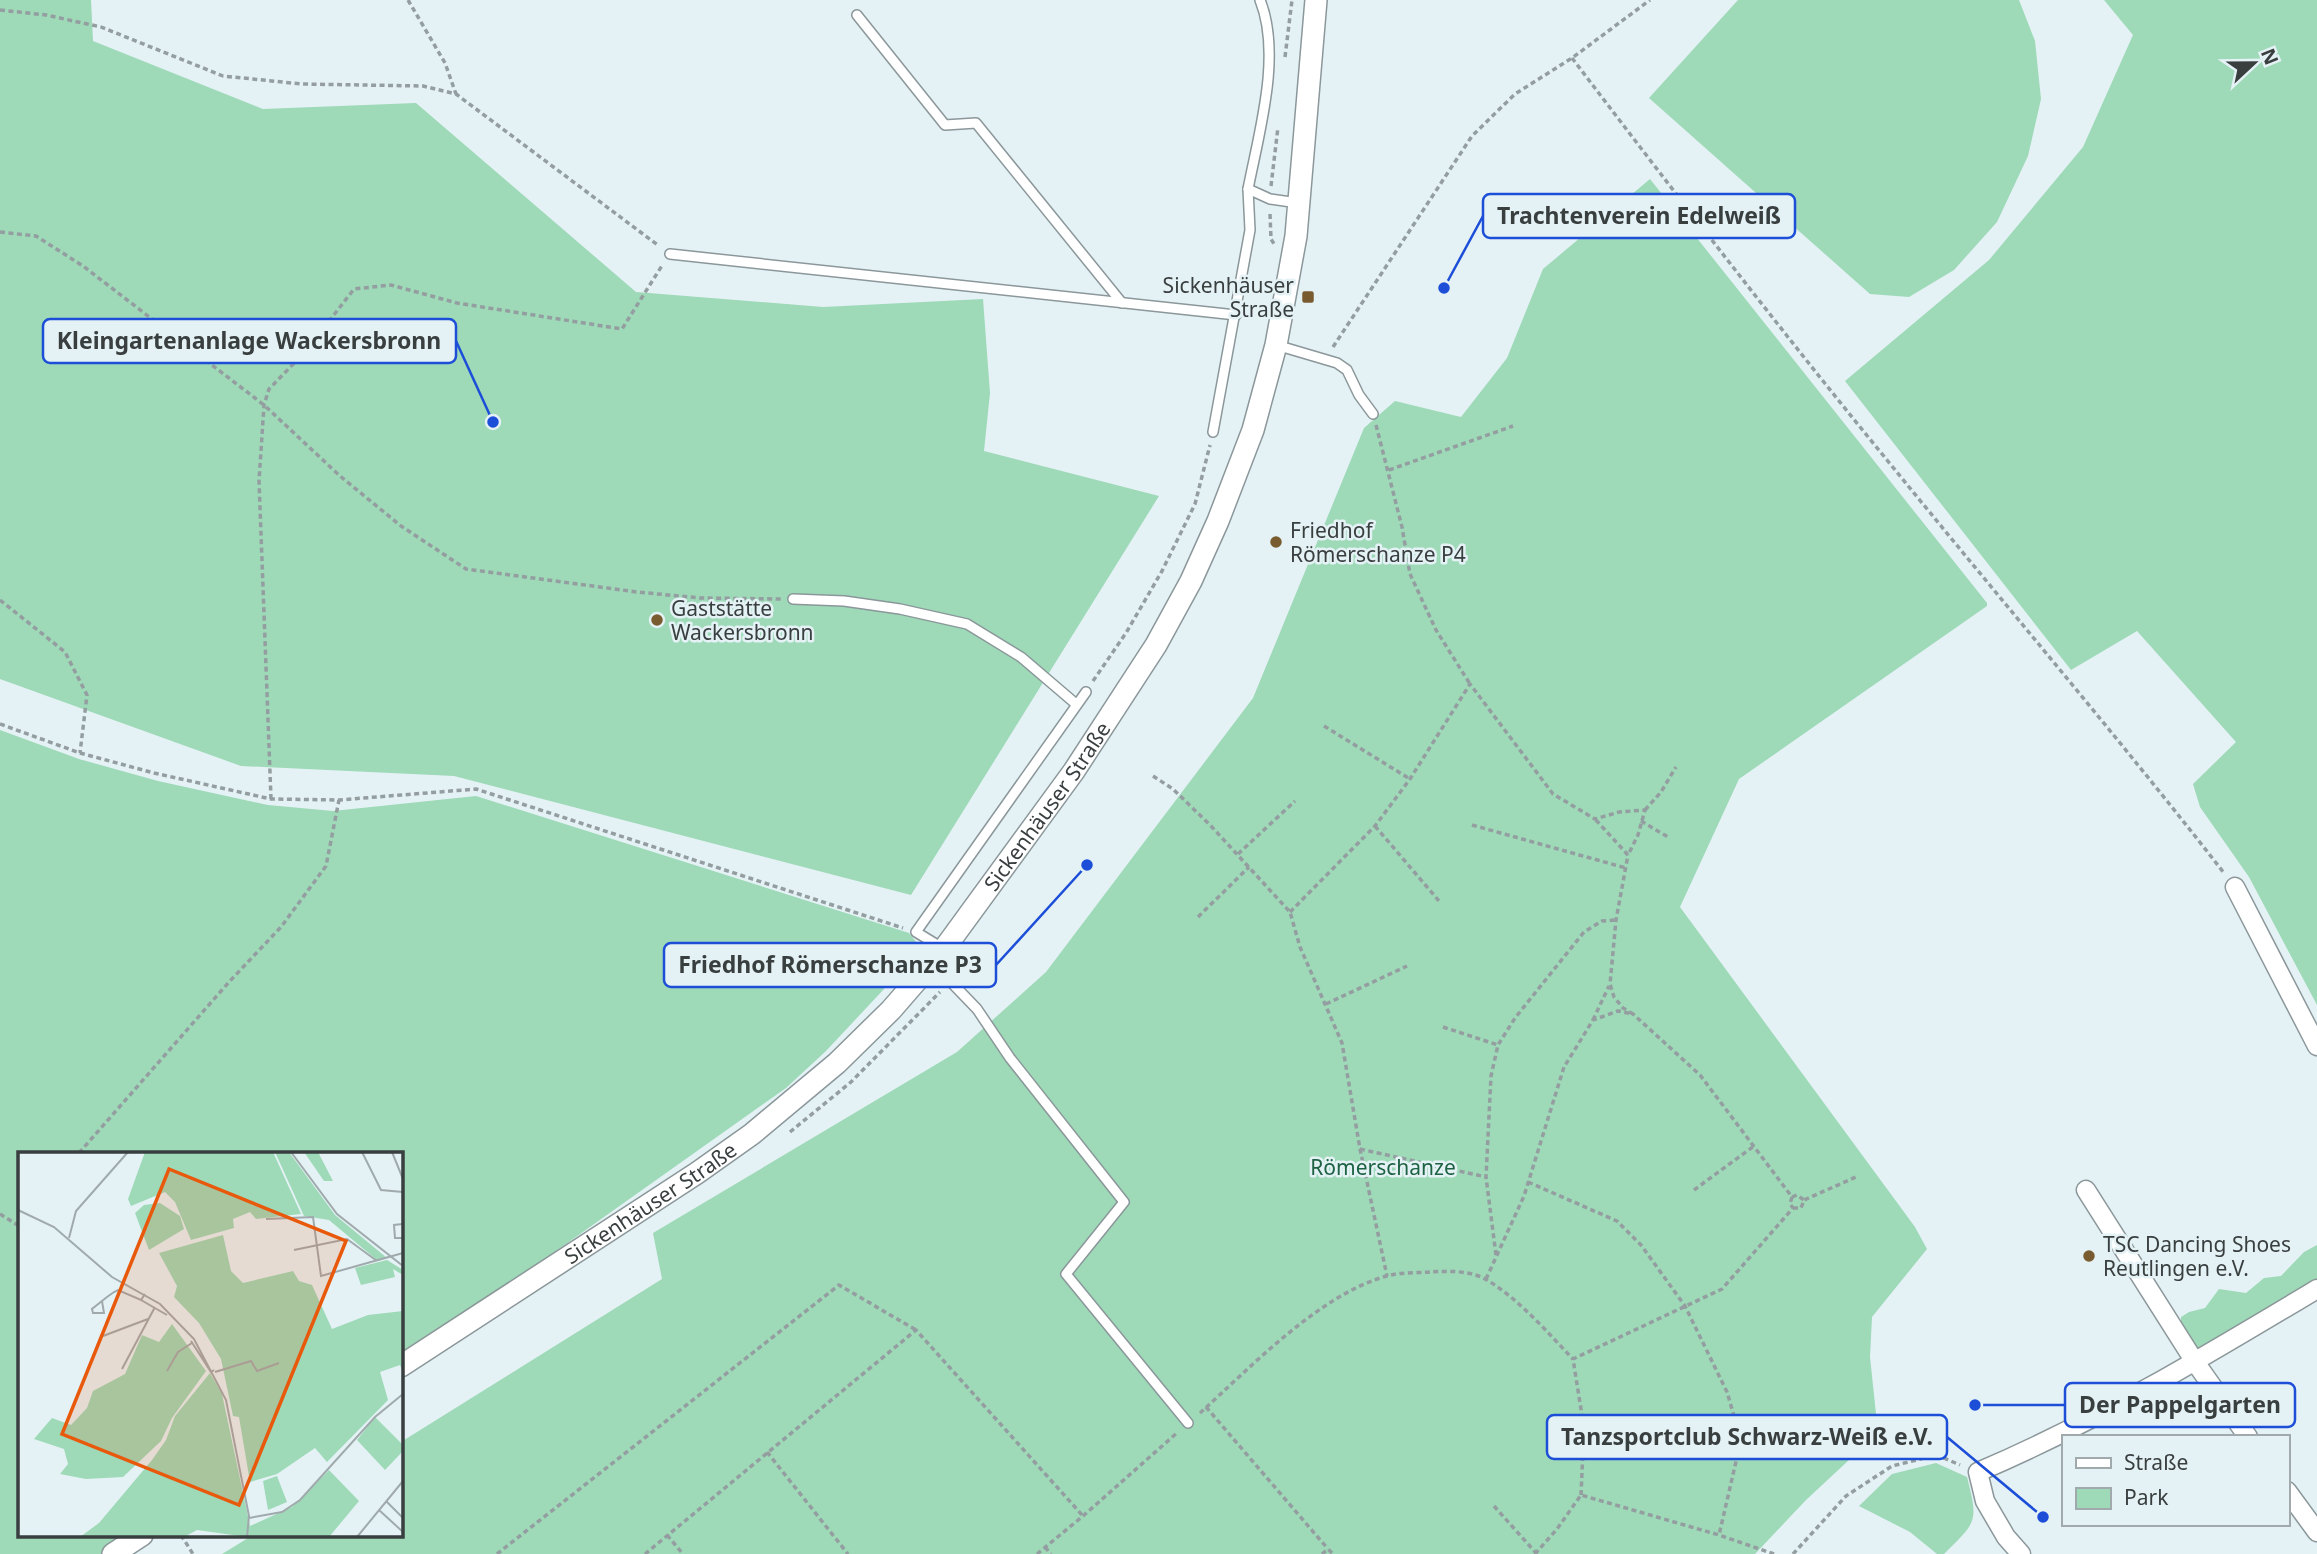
<svg xmlns="http://www.w3.org/2000/svg" width="2317" height="1554" font-family="'Noto Sans',sans-serif">
<rect width="100%" height="100%" fill="#e4f2f5"/>
<g fill="#9ed9b8">
<polygon points="0,0 91,0 93,41 263,109 416,103 636,292 823,307 983,299 990,393 984,451 1159,496 911,895 454,776 241,766 0,679"/>
<polygon points="1738,0 2019,0 2035,41 2041,99 2028,156 1997,222 1954,270 1909,297 1870,294 1649,98"/>
<polygon points="2104,0 2317,0 2317,1005 2249,877 2200,807 2193,784 2236,742 2137,631 2071,670 1845,381 1989,260 2083,147 2133,35"/>
<polygon points="1650,179 1987,603 1987,606 1739,779 1680,907 1915,1227 1927,1249 1872,1317 1870,1357 1878,1433 1806,1500 1755,1554 222,1554 253,1535 401,1535 401,1442 662,1279 653,1233 957,1052 1046,972 1253,698 1364,428 1395,401 1461,417 1507,358 1543,269"/>
<polygon points="0,730 79,759 158,781 268,805 333,811 476,796 909,933 917,943 914,957 826,1051 786,1088 401,1361 401,1153 19,1153 19,1535 142,1535 113,1554 0,1554"/>
<polygon points="2317,1245 2317,1281 2198,1355 2181,1327 2181,1317 2189,1312 2205,1308 2219,1289 2246,1293 2264,1278 2281,1276 2304,1252"/>
<path d="M1936,1463L1967,1477C1979,1523 1976,1522 1944,1554H1937L1910,1532L1859,1506L1892,1474Z"/>
</g>
<g fill="none" stroke-linecap="round" stroke-linejoin="round">
<defs>
<g id="service">
<path d="M1260,0C1282,55 1259,132 1248,189L1270,199L1298,203"/>
<polyline points="857,15 945,125 976,123 1122,303"/>
<polyline points="670,254 1236,315"/>
<polyline points="1276,345 1337,363 1347,370 1359,395 1373,414"/>
<polyline points="1213,432 1250,230 1248,189"/>
<polyline points="793,599 844,601 900,609 967,624 1021,657 1076,704"/>
<polyline points="944,949 916,932 1086,692"/>
<polyline points="929,967 949,980 977,1009 1010,1058 1124,1202 1066,1274 1188,1423"/>
</g>
<g id="minor">
<polyline points="2235,887 2317,1046"/>
<polyline points="2086,1190 2195,1362 2248,1437"/>
<polyline points="2287,1491 2317,1532"/>
<path d="M2021,1554L2006,1537L1985,1501L1978,1472C2096,1422 2207,1355 2317,1289"/>
</g>
<g id="tertiary">
<path id="s1" d="M401,1366L697,1173L752,1134L837,1063L891,1010L944,949L1074,771L1156,645L1191,581L1218,521L1253,430L1276,345L1296,236L1316,0"/>
<polyline points="113,1554 142,1535"/>
</g>
</defs>
<use href="#service" stroke="#8b979a" stroke-width="12"/>
<use href="#minor" stroke="#8b979a" stroke-width="21"/>
<use href="#tertiary" stroke="#8b979a" stroke-width="24"/>
<g stroke="#949ea0" stroke-width="3.5" stroke-dasharray="5 3.5" stroke-linecap="butt">
<polyline points="408,0 445,63 456,94"/>
<polyline points="0,10 46,15 101,27 223,76 302,84 423,86 456,94 659,246"/>
<polyline points="1285,57 1292,0"/>
<path d="M1572,58C1678,197 1785,336 1896,471C2005,605 2118,737 2224,873"/>
<polyline points="1271,186 1278,127"/>
<polyline points="1270,214 1271,239 1274,244"/>
<polyline points="0,232 36,236 83,266 264,405 340,476 401,526 466,569 637,592 700,598 781,599"/>
<polyline points="1333,347 1472,136 1515,94 1572,58 1650,0"/>
<polyline points="1376,425 1402,527 1410,574 1436,630 1470,684"/>
<polyline points="1389,470 1513,426"/>
<polyline points="0,600 65,652 87,695 80,753"/>
<polyline points="1093,681 1126,633 1162,571 1195,504 1210,445"/>
<polyline points="0,724 80,753 154,773 271,799 339,800 476,789 903,928"/>
<polyline points="1324,726 1410,779"/>
<polyline points="1153,776 1173,789 1211,826 1290,912 1300,947 1342,1043 1360,1149 1387,1276"/>
<polyline points="271,799 259,481 264,405 269,389 305,352 354,289 391,285 457,303 622,329 663,264"/>
<polyline points="1645,810 1661,792 1676,767"/>
<polyline points="1641,821 1668,837"/>
<polyline points="1472,825 1626,868"/>
<polyline points="1375,826 1439,901"/>
<polyline points="1238,854 1295,801"/>
<polyline points="1290,912 1375,826 1410,779 1470,684 1553,794 1595,819 1619,812 1645,810 1638,835 1628,855 1595,819"/>
<polyline points="1198,917 1249,867"/>
<polyline points="1326,1004 1407,966"/>
<polyline points="1593,1020 1609,986"/>
<polyline points="1443,1027 1498,1045"/>
<polyline points="790,1132 851,1082 940,992"/>
<polyline points="1360,1149 1486,1177"/>
<polyline points="79,1153 229,982 281,927 326,866 339,800"/>
<polyline points="1528,1182 1617,1221 1641,1245 1685,1306 1727,1392 1741,1440 1719,1535"/>
<polyline points="1694,1190 1754,1146"/>
<polyline points="1792,1197 1797,1195 1804,1200"/>
<polyline points="1793,1208 1801,1208 1804,1200 1856,1177"/>
<polyline points="0,1214 19,1226"/>
<polyline points="1496,1255 1486,1177 1491,1076 1498,1045 1515,1018 1584,932 1602,921 1616,920"/>
<polyline points="1486,1279 1524,1196 1564,1067 1593,1020 1618,1011 1633,1014 1623,1008 1614,997 1610,984 1616,920 1628,855"/>
<polyline points="1206,1407 1328,1549"/>
<path d="M1200,1413C1251,1367 1320,1294 1387,1276C1401,1272 1416,1273 1430,1272C1448,1271 1470,1270 1487,1280C1520,1300 1547,1332 1573,1359"/>
<polyline points="767,1452 848,1554"/>
<polyline points="1581,1495 1584,1428 1573,1359 1722,1289 1793,1208 1790,1204 1792,1197 1700,1075 1633,1014"/>
<polyline points="1494,1506 1536,1553"/>
<polyline points="181,1535 193,1554"/>
<polyline points="667,1535 683,1554"/>
<polyline points="1045,1547 1051,1554"/>
<polyline points="497,1554 839,1285 916,1330"/>
<polyline points="645,1554 916,1330 1083,1516"/>
<polyline points="1037,1554 1083,1516 1178,1432"/>
<polyline points="1322,1554 1328,1549 1333,1554"/>
<polyline points="1535,1554 1557,1529 1581,1495 1719,1535 1774,1554"/>
<polyline points="1793,1554 1846,1496 1892,1466 1937,1455 1960,1465"/>
</g>
<use href="#service" stroke="#fff" stroke-width="9"/>
<use href="#minor" stroke="#fff" stroke-width="18"/>
<use href="#tertiary" stroke="#fff" stroke-width="21"/>
</g>
<g fill="#795b30" stroke="#e4f2f5" stroke-width="2.5">
<rect x="1301" y="290" width="14" height="14" rx="3.5"/>
<circle cx="1276" cy="542" r="7"/>
<circle cx="657" cy="620" r="7"/>
<circle cx="2089" cy="1256" r="7"/>
</g>
<g text-anchor="middle" dominant-baseline="central" stroke-width="5" stroke-linejoin="round" paint-order="stroke">
<g font-size="21" fill="#393e3f" stroke="#e4f2f5" text-anchor="start">
<text x="1294" y="285" text-anchor="end">Sickenhäuser<tspan x="1294" dy="24">Straße</tspan></text>
<text x="1290" y="530">Friedhof<tspan x="1290" dy="24">Römerschanze P4</tspan></text>
<text x="671" y="608">Gaststätte<tspan x="671" dy="24">Wackersbronn</tspan></text>
<text x="2103" y="1244">TSC Dancing Shoes<tspan x="2103" dy="24">Reutlingen e.V.</tspan></text>
</g>
<g font-size="21" fill="#393e3f" stroke="#e4f2f5">
<text stroke="none"><textPath href="#s1" startOffset="864">Sickenhäuser Straße</textPath></text>
<text stroke="none"><textPath href="#s1" startOffset="298">Sickenhäuser Straße</textPath></text>
</g>
<g font-size="21" fill="#1d6242" stroke="#e4f2f5">
<text x="1383" y="1167">Römerschanze</text>
</g>
</g>
<g transform="translate(18 1152)">
<rect width="385" height="385" fill="#e4f2f5"/>
<path d="M127,0H255L283,62L238,67L232,60L215,67L216,76L173,88L157,50L147,40L113,54L110,47ZM257,0H271L317,63L369,106L360,109L311,68L286,64ZM286,0H300L315,29H306ZM142,51L162,64L166,77L131,98L117,61L126,53ZM205,83L213,119L225,131L275,119L281,129L294,133L314,177L350,163L385,159V221L382,213L362,220L370,248L309,310L297,296L259,322L232,330L221,265L215,264L203,207L181,171L156,145L159,134L141,101ZM369,108L385,118V123L375,117L377,125L343,133L337,116ZM154,172L188,219L154,266L143,289L105,325L68,327L42,322L50,312L46,297L16,287L34,266L53,273L69,256L75,239L107,222L124,183L141,190ZM192,221L204,242L232,374L274,355L311,318L341,349L311,385H229L179,378L166,385H62L81,371L134,308L148,288L157,264ZM357,265L385,293V299L367,318L339,288ZM259,324L269,350L250,358L245,329Z" fill="#9ed9b8"/>
<path fill="none" stroke="#a0aaac" stroke-width="2" d="M273,0L319,62L385,114M344,0L363,38L385,40M374,0L385,27M0,58L36,75L94,125L142,152L176,187L208,248L231,364L229,385M248,67L295,65L303,124L385,101M385,72L376,73L377,86H385M51,86L58,59L110,0M276,98L329,87L359,109M123,148L149,163M84,149L86,161H75L74,157L89,145L96,140L100,138L123,148L127,142M85,184L130,167M173,189L193,220L196,218M104,217L137,155M149,219L160,200L174,191M197,220L233,209L239,219L261,211M368,349L385,366M361,358L385,380M231,366L264,360L282,348L357,265L385,242M339,385L385,329"/>
<path fill="#e8590c" fill-opacity="0.15" stroke="#e8590c" stroke-width="3.5" d="M151,17L328,89L221,353L44,282Z"/>
<rect width="385" height="385" fill="none" stroke="#393e3f" stroke-width="3.5"/>
</g>
<path fill="none" stroke="#1d4ed8" stroke-width="2.5" d="M1444 288L1483 216M493 422L456 341M1087 865L996 965M1975 1405L2065 1405M2043 1517L1947 1437"/>
<g fill="#1d4ed8" stroke="#e4f2f5" stroke-width="2.5">
<circle cx="1444" cy="288" r="7"/>
<circle cx="493" cy="422" r="7"/>
<circle cx="1087" cy="865" r="7"/>
<circle cx="1975" cy="1405" r="7"/>
<circle cx="2043" cy="1517" r="7"/>
</g>
<g fill="#e4f2f5" stroke="#1d4ed8" stroke-width="2.5">
<rect x="1483" y="194" width="312" height="44" rx="7"/>
<rect x="43" y="319" width="413" height="44" rx="7"/>
<rect x="664" y="943" width="332" height="44" rx="7"/>
<rect x="2065" y="1383" width="230" height="44" rx="7"/>
<rect x="1547" y="1415" width="400" height="44" rx="7"/>
</g>
<g font-size="23" text-anchor="middle" font-weight="bold" fill="#393e3f">
<text x="1639" y="224">Trachtenverein Edelweiß</text>
<text x="249" y="349">Kleingartenanlage Wackersbronn</text>
<text x="830" y="973">Friedhof Römerschanze P3</text>
<text x="2180" y="1413">Der Pappelgarten</text>
<text x="1747" y="1445">Tanzsportclub Schwarz-Weiß e.V.</text>
</g>
<rect x="2062" y="1435" width="228" height="91" fill="#e4f2f5" stroke="#a0aaac" stroke-width="2"/>
<rect x="2076" y="1458" width="35" height="10" fill="#ffffff" stroke="#a0aaac" stroke-width="2"/>
<text x="2124" y="1470" font-size="21" fill="#393e3f">Straße</text>
<rect x="2076" y="1488" width="35" height="21" fill="#9ed9b8" stroke="#a0aaac" stroke-width="2"/>
<text x="2124" y="1505" font-size="21" fill="#393e3f">Park</text>
<g transform="translate(2254 63) rotate(68)" stroke="#e4f2f5" stroke-width="5" paint-order="stroke">
<path d="M0-5L12 26L0 18L-12 26Z" fill="#393e3f"/>
<text y="-10" font-size="19" font-weight="bold" text-anchor="middle" fill="#393e3f">N</text>
</g>
</svg>
